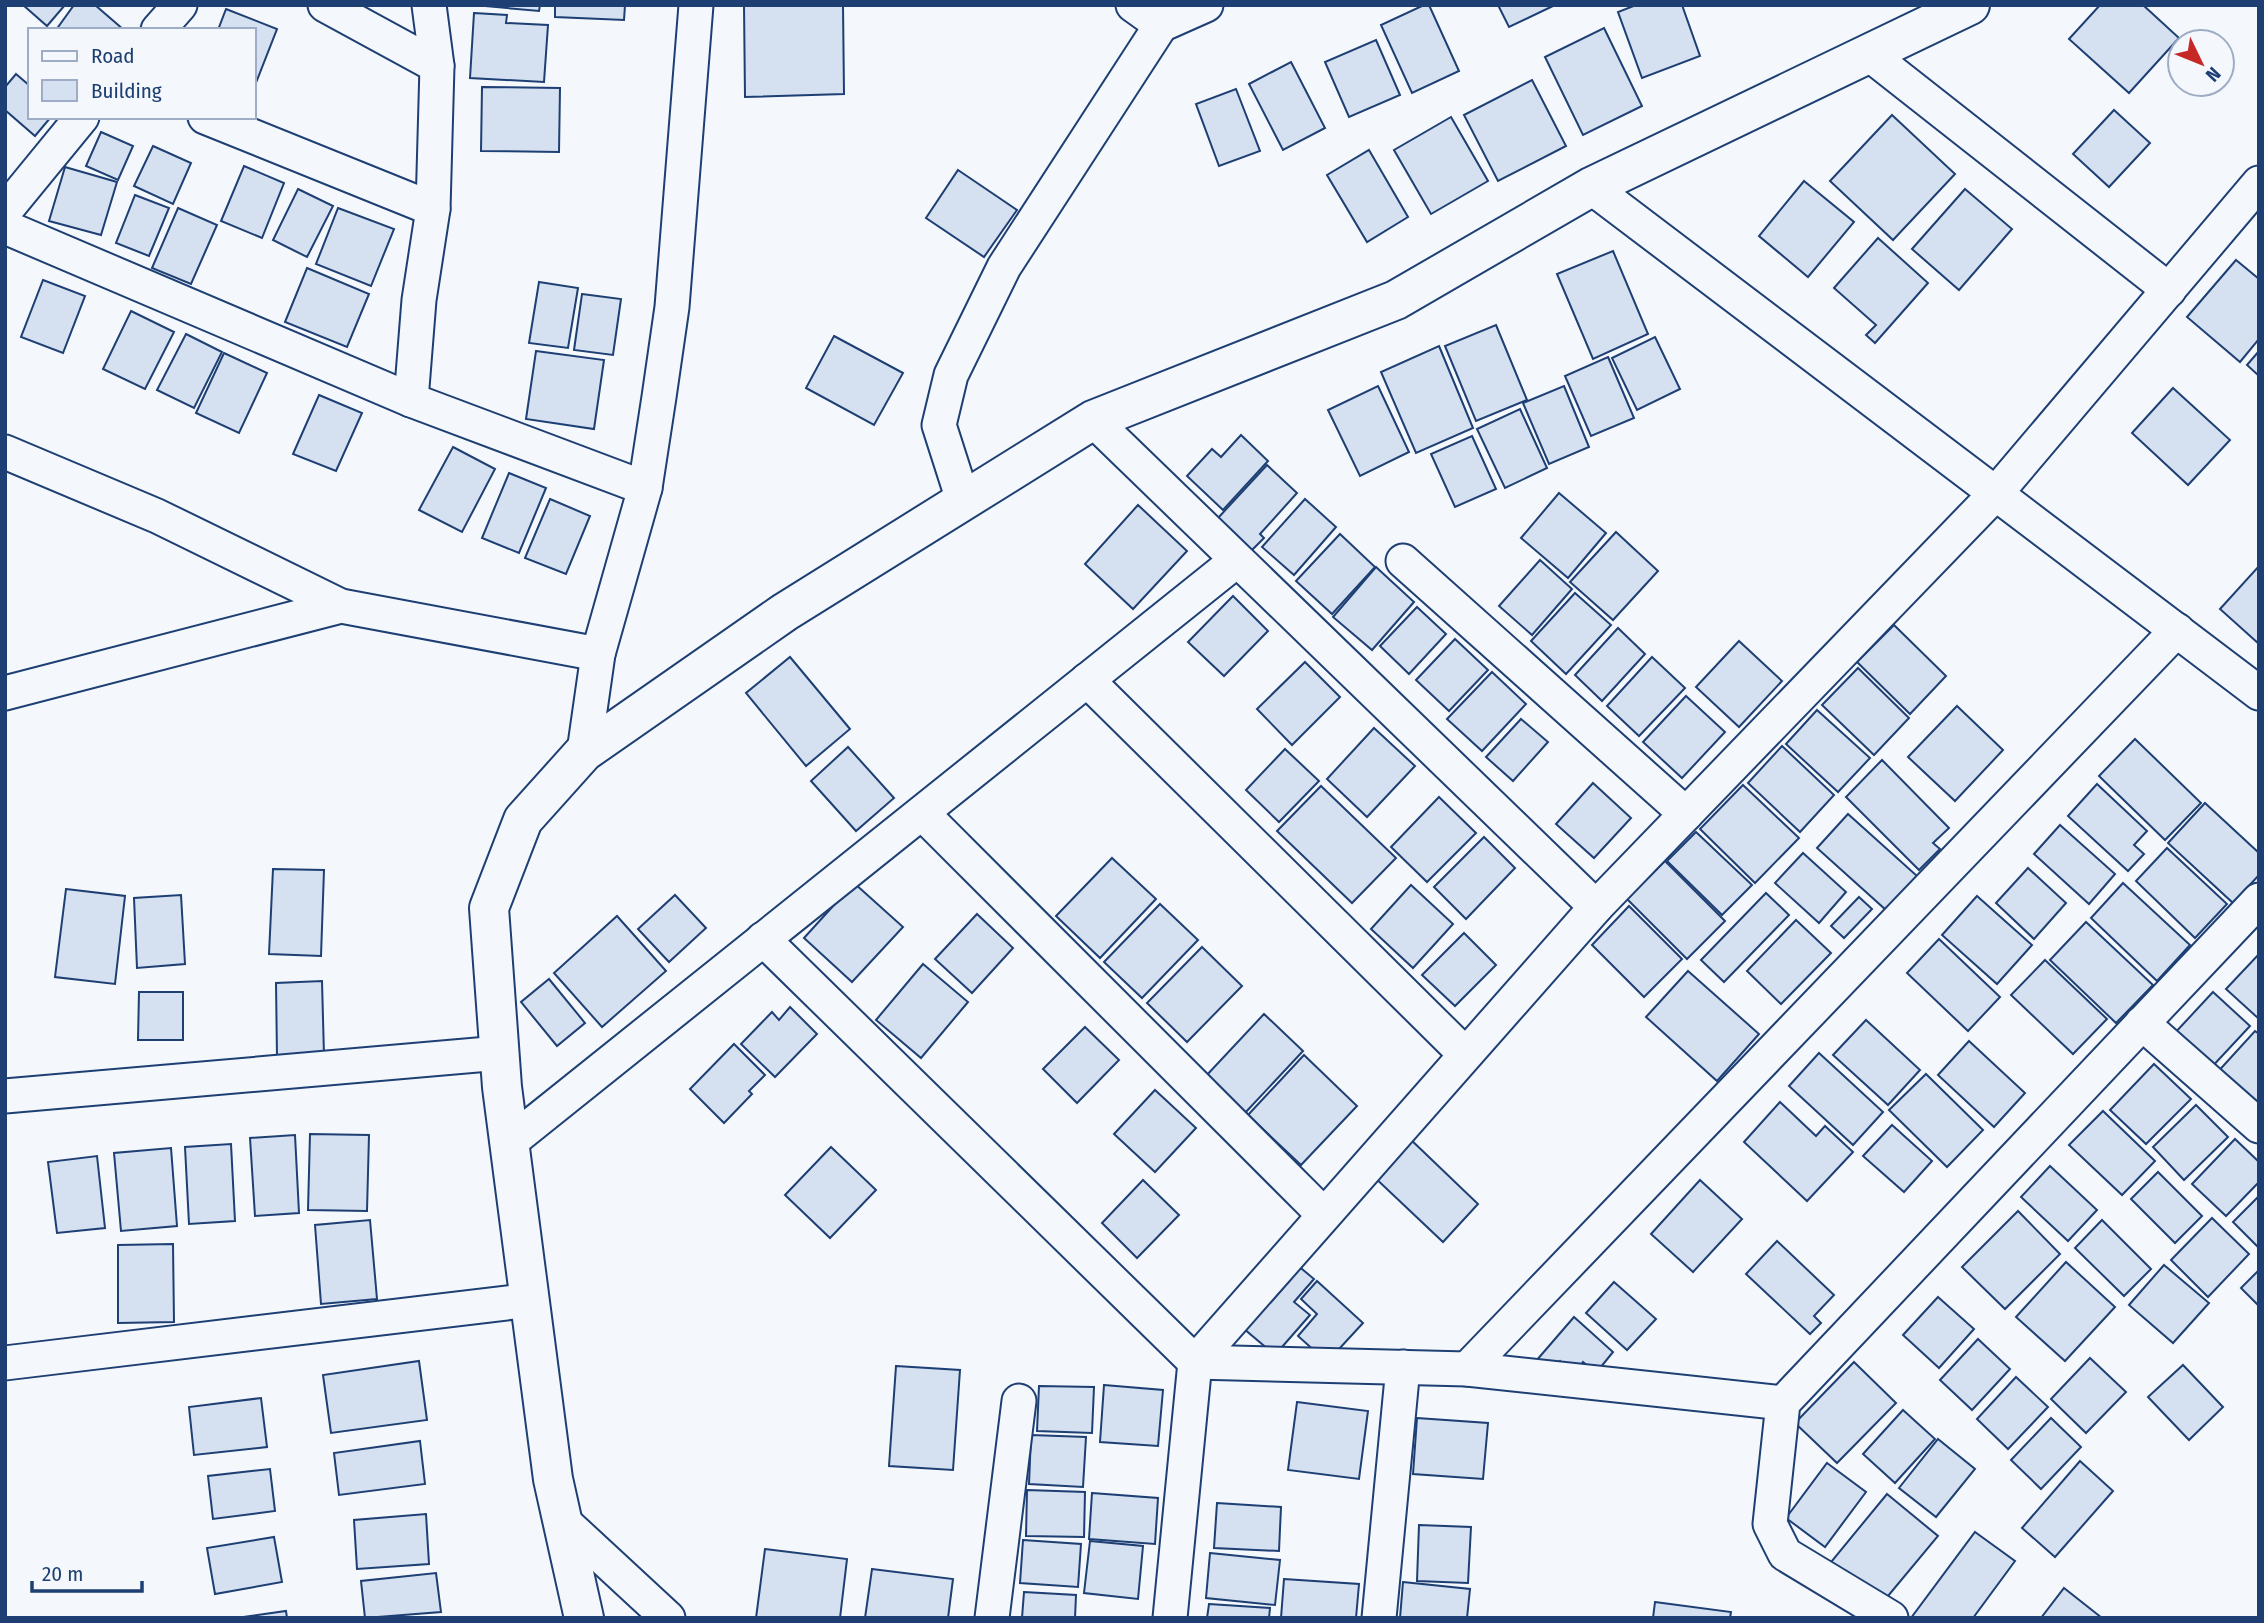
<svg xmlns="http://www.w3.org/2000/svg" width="2264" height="1623" font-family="'Fira Sans Condensed',sans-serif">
<rect width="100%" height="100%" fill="#f4f7fb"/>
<g fill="#d5e0f0" stroke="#1d3f73" stroke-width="2">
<polygon points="23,5 65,5 47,26"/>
<polygon points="74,5 95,5 124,30 56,30"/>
<polygon points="474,5 540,5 539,11"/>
<polygon points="555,5 625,5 624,20 555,17"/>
<polygon points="744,5 843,5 844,94 745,97"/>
<polygon points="1424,5 1429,5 1459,71 1412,93 1381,25"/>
<polygon points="1498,5 1555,5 1509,27"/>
<polygon points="1636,5 1682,5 1700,56 1642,78 1618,12"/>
<polygon points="2100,5 2143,5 2179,38 2129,93 2069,39"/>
<polygon points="226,9 277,29 254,88 254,30 218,30"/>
<polygon points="474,13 507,15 506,23 548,25 544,82 470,78"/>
<polygon points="1604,28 1642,106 1583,135 1545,57"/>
<polygon points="1376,40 1400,95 1349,117 1325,62"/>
<polygon points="1291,62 1325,128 1283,150 1249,84"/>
<polygon points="16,74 30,86 30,117 51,117 35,136 5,110 5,87"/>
<polygon points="1532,80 1566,146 1498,181 1464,115"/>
<polygon points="482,87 560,88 559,152 481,151"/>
<polygon points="1236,89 1260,151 1219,166 1196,104"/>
<polygon points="2114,110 2150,143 2109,187 2073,154"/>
<polygon points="1892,115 1955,174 1893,240 1830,181"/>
<polygon points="1451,117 1488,181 1431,214 1394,150"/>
<polygon points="101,132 133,146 118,180 86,166"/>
<polygon points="153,146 191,163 173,204 134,186"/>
<polygon points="1369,150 1408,217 1367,242 1327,175"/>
<polygon points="244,166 284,183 262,238 221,221"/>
<polygon points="65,167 117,182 101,235 49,221"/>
<polygon points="958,170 1017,210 984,257 926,218"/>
<polygon points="1804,181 1854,222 1808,277 1759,236"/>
<polygon points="298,189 333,206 307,257 273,240"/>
<polygon points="1965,189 2012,229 1959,290 1912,249"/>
<polygon points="135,195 169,208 149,256 116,243"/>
<polygon points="178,208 217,225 191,284 152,268"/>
<polygon points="338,208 394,229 371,286 316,264"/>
<polygon points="1878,238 1928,283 1875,343 1866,335 1876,325 1834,288"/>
<polygon points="1613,251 1648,334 1593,359 1557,274"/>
<polygon points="2236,260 2259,279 2259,339 2240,362 2187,317"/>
<polygon points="307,268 369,294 347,347 285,322"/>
<polygon points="43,280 85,296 63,353 21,337"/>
<polygon points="539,282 578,288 568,348 529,343"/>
<polygon points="582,294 621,299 613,355 574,350"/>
<polygon points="131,311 174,332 145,389 103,369"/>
<polygon points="1496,325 1527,400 1476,421 1445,346"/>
<polygon points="186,334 222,352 194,408 157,390"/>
<polygon points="834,336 903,373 874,425 806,388"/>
<polygon points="1655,337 1680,389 1637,410 1612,358"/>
<polygon points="1439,346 1473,428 1416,453 1381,372"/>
<polygon points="536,351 604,360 594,429 526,419"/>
<polygon points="2259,351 2259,376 2247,365"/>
<polygon points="224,353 267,373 239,433 196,413"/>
<polygon points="1608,357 1634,418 1591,436 1565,376"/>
<polygon points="1378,386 1409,452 1360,476 1328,410"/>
<polygon points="1564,386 1589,447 1549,464 1523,403"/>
<polygon points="2173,388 2230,440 2188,485 2132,433"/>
<polygon points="319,395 362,413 336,471 293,454"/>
<polygon points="1520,409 1547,468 1505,488 1477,429"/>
<polygon points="1241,435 1268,461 1223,510 1187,476 1212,449 1221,457"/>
<polygon points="1472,436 1496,489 1455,507 1431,454"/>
<polygon points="453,447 495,469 462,532 419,510"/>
<polygon points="1267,465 1297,493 1260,534 1264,538 1252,550 1218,518"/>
<polygon points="509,473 546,488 519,553 482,538"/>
<polygon points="1559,493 1606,533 1568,578 1521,538"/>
<polygon points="550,499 590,516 566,574 525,558"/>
<polygon points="1305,499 1336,527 1294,575 1262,547"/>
<polygon points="1138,505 1187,551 1133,609 1085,564"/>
<polygon points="1616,532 1658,571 1613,620 1570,582"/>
<polygon points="1340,534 1375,567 1332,614 1296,581"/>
<polygon points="1540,560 1572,589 1532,635 1499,606"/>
<polygon points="2259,566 2259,644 2220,609"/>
<polygon points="1376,567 1414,602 1372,650 1333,617"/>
<polygon points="1575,593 1611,625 1566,674 1531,641"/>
<polygon points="1233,596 1268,631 1224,676 1188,642"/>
<polygon points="1417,607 1446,634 1409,674 1380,646"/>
<polygon points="1894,625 1946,676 1910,714 1857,662"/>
<polygon points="1618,628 1645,654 1602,701 1575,675"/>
<polygon points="1455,639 1488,670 1449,711 1416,680"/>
<polygon points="1739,641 1782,681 1739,727 1696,687"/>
<polygon points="790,657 850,729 806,766 746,693"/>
<polygon points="1652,657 1685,688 1639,736 1607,706"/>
<polygon points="1305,662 1340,697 1292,745 1257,709"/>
<polygon points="1858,668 1909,718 1874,755 1822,705"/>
<polygon points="1492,672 1526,704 1482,751 1447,719"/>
<polygon points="1686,696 1725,732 1682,778 1643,742"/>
<polygon points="1957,706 2003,750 1955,801 1908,757"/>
<polygon points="1817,710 1870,758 1838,792 1786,744"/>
<polygon points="1521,719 1548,742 1513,781 1486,757"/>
<polygon points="1374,728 1415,766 1367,817 1327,779"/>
<polygon points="2135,739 2201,803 2165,840 2099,776"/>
<polygon points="1782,746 1834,795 1800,832 1748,783"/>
<polygon points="848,747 894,798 856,831 811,781"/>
<polygon points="1285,749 1319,781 1279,822 1246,790"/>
<polygon points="1882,760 1949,828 1933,843 1940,849 1919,870 1846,797"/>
<polygon points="1593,783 1631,818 1594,858 1556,824"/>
<polygon points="2097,784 2147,831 2134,845 2144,854 2128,871 2068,816"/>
<polygon points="1743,785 1799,838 1755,883 1700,829"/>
<polygon points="1321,786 1396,858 1352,903 1277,831"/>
<polygon points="1439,797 1476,833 1427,882 1391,847"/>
<polygon points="2205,803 2259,853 2259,875 2233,903 2168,843"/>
<polygon points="1848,814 1917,876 1886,910 1817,848"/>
<polygon points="2060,825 2115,874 2089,904 2034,854"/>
<polygon points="1696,832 1752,885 1722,915 1667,861"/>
<polygon points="1484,837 1515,868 1466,919 1434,887"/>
<polygon points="2167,848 2227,904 2195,938 2136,881"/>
<polygon points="1803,853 1846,892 1819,923 1775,883"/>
<polygon points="1112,858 1156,899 1100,958 1056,916"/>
<polygon points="1665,861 1725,921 1687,959 1627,899"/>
<polygon points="2028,868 2066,903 2034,939 1996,903"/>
<polygon points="273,869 324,870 321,956 269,954"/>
<polygon points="854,883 903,927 852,982 804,938"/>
<polygon points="2123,883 2190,945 2157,981 2091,918"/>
<polygon points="1411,885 1453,924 1413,968 1371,929"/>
<polygon points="66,889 125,896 115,984 55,977"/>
<polygon points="1766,893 1789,915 1724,982 1701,960"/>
<polygon points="181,895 185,964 137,968 134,898"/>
<polygon points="675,895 706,928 669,962 638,929"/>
<polygon points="1977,896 2032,945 1997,984 1942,935"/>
<polygon points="1859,897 1872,909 1844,938 1831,926"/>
<polygon points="1160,904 1198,940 1142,998 1104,962"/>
<polygon points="1629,906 1682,959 1644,997 1592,945"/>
<polygon points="977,914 1013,948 972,993 935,959"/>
<polygon points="617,916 666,971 602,1027 554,973"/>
<polygon points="1796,920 1831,953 1781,1004 1747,971"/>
<polygon points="2086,922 2153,985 2116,1023 2050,960"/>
<polygon points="1464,933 1496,965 1455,1006 1422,975"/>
<polygon points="1939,939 2000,997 1968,1031 1907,973"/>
<polygon points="1202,947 1242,986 1187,1042 1147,1003"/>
<polygon points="2259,954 2259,1019 2226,989"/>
<polygon points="2045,960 2107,1019 2073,1054 2011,995"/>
<polygon points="923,964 968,1002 921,1058 876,1020"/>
<polygon points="1688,971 1759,1034 1717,1081 1646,1017"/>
<polygon points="549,979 585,1023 557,1046 521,1002"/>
<polygon points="322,981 324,1055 277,1057 276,983"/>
<polygon points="139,992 183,992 183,1040 138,1040"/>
<polygon points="2213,992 2250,1026 2209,1070 2173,1035"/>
<polygon points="790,1007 817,1034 775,1077 741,1044 772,1012 779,1020"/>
<polygon points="1264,1014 1303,1051 1244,1114 1205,1077"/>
<polygon points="1866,1020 1920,1070 1888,1105 1833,1055"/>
<polygon points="1085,1027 1119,1060 1077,1103 1043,1069"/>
<polygon points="2255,1031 2259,1034 2259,1102 2252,1110 2214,1076"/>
<polygon points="1969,1041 2025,1093 1994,1127 1938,1075"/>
<polygon points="734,1044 765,1075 749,1091 752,1094 724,1123 690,1089"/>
<polygon points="1819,1053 1883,1112 1853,1145 1789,1086"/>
<polygon points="1304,1055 1357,1106 1301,1165 1248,1115"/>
<polygon points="2154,1064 2191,1099 2146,1144 2110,1110"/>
<polygon points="1926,1074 1983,1130 1947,1167 1889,1110"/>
<polygon points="1155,1090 1196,1128 1155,1172 1114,1134"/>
<polygon points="1780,1102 1816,1136 1825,1126 1853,1152 1807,1201 1744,1142"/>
<polygon points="2196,1105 2228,1137 2184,1180 2153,1147"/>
<polygon points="2103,1111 2155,1161 2122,1195 2069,1145"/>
<polygon points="1892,1125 1932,1161 1904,1192 1863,1156"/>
<polygon points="310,1134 369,1135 367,1211 308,1210"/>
<polygon points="295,1135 299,1213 255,1216 250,1138"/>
<polygon points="1407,1136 1478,1204 1443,1242 1371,1174"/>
<polygon points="2235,1139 2259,1162 2259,1182 2226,1216 2192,1184"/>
<polygon points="231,1144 235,1221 189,1224 185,1147"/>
<polygon points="831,1147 876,1190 830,1238 785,1195"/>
<polygon points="171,1148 177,1226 121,1231 114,1153"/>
<polygon points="97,1156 105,1228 57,1233 48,1162"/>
<polygon points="2050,1166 2097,1210 2068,1241 2021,1197"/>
<polygon points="2158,1172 2202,1216 2175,1243 2131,1199"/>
<polygon points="1143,1180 1179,1215 1137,1258 1102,1223"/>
<polygon points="1700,1180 1742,1219 1693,1272 1651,1234"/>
<polygon points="2259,1196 2259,1248 2233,1222"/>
<polygon points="2018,1211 2060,1254 2005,1309 1962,1267"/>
<polygon points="2212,1218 2249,1254 2208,1297 2171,1260"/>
<polygon points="370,1220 377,1299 321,1304 315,1225"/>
<polygon points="2102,1220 2151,1269 2124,1296 2075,1248"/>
<polygon points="1777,1241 1834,1295 1814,1316 1821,1323 1810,1334 1746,1274"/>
<polygon points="173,1244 174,1322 118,1323 118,1245"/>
<polygon points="2066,1262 2115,1307 2065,1361 2016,1317"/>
<polygon points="1296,1264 1314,1279 1294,1302 1310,1315 1275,1355 1243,1328"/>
<polygon points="2164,1265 2209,1303 2173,1343 2129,1305"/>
<polygon points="2259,1270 2259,1306 2241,1288"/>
<polygon points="1317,1281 1363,1323 1327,1362 1298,1336 1317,1314 1301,1299"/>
<polygon points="1614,1282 1656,1319 1627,1350 1586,1313"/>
<polygon points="1938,1297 1974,1329 1939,1368 1903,1335"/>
<polygon points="1574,1317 1613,1352 1596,1373 1583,1362 1572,1377 1560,1361 1550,1373 1536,1361"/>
<polygon points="1978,1339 2010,1369 1972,1410 1940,1380"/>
<polygon points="2090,1358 2126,1392 2086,1433 2051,1399"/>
<polygon points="419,1361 427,1420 331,1433 323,1375"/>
<polygon points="1854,1362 1896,1403 1837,1463 1795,1423"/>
<polygon points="2183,1365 2223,1407 2189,1440 2148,1397"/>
<polygon points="896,1366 960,1370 953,1470 889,1466"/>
<polygon points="2016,1377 2048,1407 2008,1449 1977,1419"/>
<polygon points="1104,1385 1163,1390 1158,1446 1100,1442"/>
<polygon points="1039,1386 1094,1387 1092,1433 1037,1431"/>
<polygon points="261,1398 267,1447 194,1455 189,1407"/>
<polygon points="1297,1402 1368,1411 1359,1479 1288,1470"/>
<polygon points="1903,1410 1935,1439 1895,1483 1863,1454"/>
<polygon points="1417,1418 1488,1423 1483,1479 1413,1474"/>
<polygon points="2051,1418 2081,1447 2041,1489 2011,1460"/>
<polygon points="1031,1435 1086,1437 1083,1487 1029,1484"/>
<polygon points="1938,1439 1975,1469 1936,1517 1899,1488"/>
<polygon points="420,1441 425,1484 339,1495 334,1453"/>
<polygon points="2080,1461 2113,1491 2055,1557 2022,1528"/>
<polygon points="1827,1463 1866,1492 1825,1547 1786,1518"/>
<polygon points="270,1469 275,1511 213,1519 208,1476"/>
<polygon points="1027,1490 1085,1492 1084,1537 1026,1536"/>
<polygon points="1092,1493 1158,1498 1155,1544 1089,1539"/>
<polygon points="1887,1494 1938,1536 1873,1614 1822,1573"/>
<polygon points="1217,1503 1281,1507 1279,1551 1214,1548"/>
<polygon points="426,1514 429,1564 357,1569 354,1520"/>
<polygon points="1419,1525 1471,1527 1468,1583 1417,1581"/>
<polygon points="1975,1532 2015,1561 1973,1618 1911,1618"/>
<polygon points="274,1537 282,1582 215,1594 207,1548"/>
<polygon points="1023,1540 1081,1544 1078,1587 1020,1583"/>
<polygon points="1090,1541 1143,1546 1138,1599 1084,1593"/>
<polygon points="765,1549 847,1559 840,1618 756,1618"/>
<polygon points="1210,1553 1280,1560 1275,1605 1206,1598"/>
<polygon points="872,1569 953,1579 948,1618 865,1618"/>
<polygon points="436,1573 441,1612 365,1618 361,1581"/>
<polygon points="1284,1579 1359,1584 1356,1618 1281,1618"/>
<polygon points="1403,1582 1470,1589 1467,1618 1400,1618"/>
<polygon points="2064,1588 2102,1618 2041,1618"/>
<polygon points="1024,1592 1076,1595 1075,1618 1022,1618"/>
<polygon points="1655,1602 1731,1612 1730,1618 1653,1618"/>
<polygon points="1209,1604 1270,1608 1269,1618 1207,1618"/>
<polygon points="286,1611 287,1618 236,1618"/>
</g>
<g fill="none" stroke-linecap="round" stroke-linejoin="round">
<defs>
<g id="minor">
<polyline points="325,5 437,66 429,5"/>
<polyline points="1133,5 1161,25"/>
<polyline points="158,30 180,5"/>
<polyline points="1869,54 2169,290"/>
<polyline points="205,117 433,209"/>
<polyline points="1591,187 2259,693"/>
<polyline points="5,211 82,117"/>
<polyline points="5,227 411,400 645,488"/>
<polyline points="411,400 419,300 433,209 437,66"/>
<polyline points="1093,420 1596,907"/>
<polyline points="5,452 157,516 341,606 598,654"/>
<polyline points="963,500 939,425 951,375 1004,267 1161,25 1206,5"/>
<polyline points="1403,561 1686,814"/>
<polyline points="1087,680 1465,1054"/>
<polyline points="5,693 341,606"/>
<polyline points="584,752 598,654 645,488 659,397 672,307 696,5"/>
<polyline points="922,813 1323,1214"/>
<polyline points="763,939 1195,1362 1467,1369 1783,1403"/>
<polyline points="2142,1023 2259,1126"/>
<polyline points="5,1096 500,1053"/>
<polyline points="509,1143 1236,561"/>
<polyline points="5,1363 531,1300"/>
<polyline points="1467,1369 2177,630"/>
<polyline points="562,1520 668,1618"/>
<polyline points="992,1618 1019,1401"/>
<polyline points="1170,1618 1195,1362 1596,907 1997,492 2259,183"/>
<polyline points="1379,1618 1403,1367"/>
<polyline points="1891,1618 1785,1554 1770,1524 1783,1403 2259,900"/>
</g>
<polyline id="tertiary" points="584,1618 553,1479 502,1087 489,908 523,820 584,752 785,612 1093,420 1396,300 1591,187 1970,5"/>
</defs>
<use href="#minor" stroke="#1d3f73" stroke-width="37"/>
<use href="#tertiary" stroke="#1d3f73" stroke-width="42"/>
<use href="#minor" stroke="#f4f7fb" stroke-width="33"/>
<use href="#tertiary" stroke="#f4f7fb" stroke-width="38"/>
</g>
<rect width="2264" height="1623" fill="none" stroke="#1d3f73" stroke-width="14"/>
<rect x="28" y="28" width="228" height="91" fill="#f4f7fb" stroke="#9eadc5" stroke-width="2"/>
<rect x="42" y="51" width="35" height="10" fill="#f4f7fb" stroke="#9eadc5" stroke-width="2"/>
<text x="91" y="63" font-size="21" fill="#1d3f73">Road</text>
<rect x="42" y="80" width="35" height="21" fill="#d5e0f0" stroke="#9eadc5" stroke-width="2"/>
<text x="91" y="98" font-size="21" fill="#1d3f73">Building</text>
<g transform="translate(2201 63) rotate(133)"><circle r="33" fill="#f4f7fb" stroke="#9eadc5" stroke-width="2"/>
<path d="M0-5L12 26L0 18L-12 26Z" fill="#c62828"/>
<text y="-10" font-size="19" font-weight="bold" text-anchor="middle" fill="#1d3f73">N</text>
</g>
<path d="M32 1581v10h110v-10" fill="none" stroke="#1d3f73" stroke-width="3.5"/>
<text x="42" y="1581" font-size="21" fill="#1d3f73" stroke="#f4f7fb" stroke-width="5" paint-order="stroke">20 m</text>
</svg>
